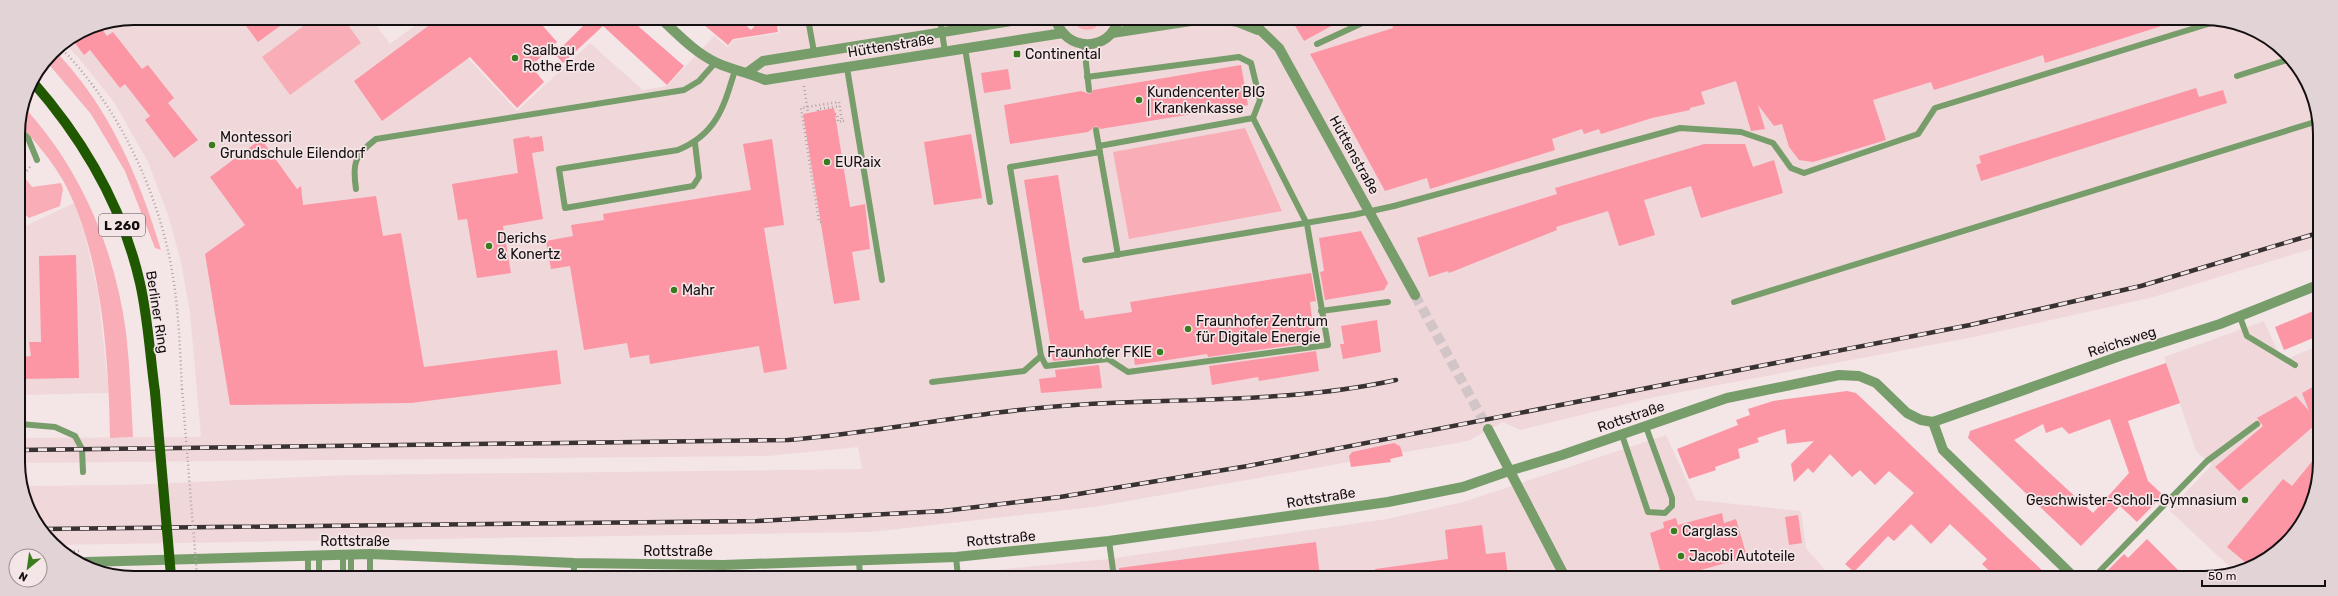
<svg xmlns="http://www.w3.org/2000/svg" width="2338" height="596" font-family="Rubik,sans-serif">
<rect width="100%" height="100%" fill="#f4e5e7"/>
<g fill="#f0d8da">
<polygon points="134,18 371,18 390,44 425,18 431,18 517,111 590,43 643,90 667,86 714,36 727,47 734,40 780,33 778,19 2227,20 2286,52 2318,112 2318,247 2150,298 1974,337 1655,397 1520,430 1503,422 1468,441 1094,507 871,532 54,545 21,486 126,485 348,475 862,469 858,447 768,456 20,463 20,438 201,437 190,313 181,262 168,215 148,162 114,102 77,56 65,44 90,27"/>
<polygon points="74,203 84,231 98,292 109,393 20,395 19,229"/>
<polygon points="2264,321 2282,361 2318,346 2318,485 2304,520 2280,549 2248,569 2235,572 2169,510 2212,465 2196,451 2164,357"/>
<polygon points="1666,435 1696,500 1801,511 1806,548 1825,570 1819,577 912,576 955,574 1108,559 1387,519 1463,502"/>
<polygon points="264,572 400,576 264,576"/>
</g>
<g fill="#f9adb7">
<polygon points="314,18 343,18 361,43 290,95 262,57"/>
<path d="M1072,19H1103L1095,28C1085,32 1077,29 1072,19Z"/>
<path d="M54,50C108,104 140,179 161,250L155,248L125,171L91,114L46,61Z"/>
<path d="M23,106C80,167 115,249 126,332C130,367 131,402 133,437L110,438C109,361 102,259 68,190C58,168 36,142 19,124Z"/>
<polygon points="1245,128 1282,211 1129,239 1113,152"/>
<polygon points="25,178 32,187 61,183 63,189 60,206 29,218 19,208 19,185"/>
</g>
<g fill="#fc95a4" fill-rule="evenodd">
<polygon points="240,18 291,18 258,42"/>
<polygon points="439,18 536,18 557,42 531,66 544,82 517,108 470,57 382,121 354,81"/>
<polygon points="577,18 630,19 684,66 667,85 603,26 563,63 555,54 584,25"/>
<polygon points="697,19 739,19 751,30 761,19 776,19 778,32 733,39 728,45"/>
<polygon points="1291,19 1344,19 1304,41"/>
<polygon points="1390,19 2170,20 2171,23 2045,63 2043,55 1934,90 1931,82 1873,100 1886,140 1813,162 1799,160 1789,147 1782,124 1774,126 1758,105 1765,129 1751,131 1736,81 1701,92 1705,104 1690,108 1690,110 1652,118 1601,134 1599,129 1584,134 1582,129 1552,139 1555,150 1430,189 1427,178 1385,191 1310,54 1393,28"/>
<polygon points="99,25 107,36 113,32 142,69 148,65 174,98 168,103 198,140 174,158 145,120 150,116 125,84 120,88 90,50 84,55 72,39 90,27"/>
<polygon points="1241,65 1248,105 1100,129 1096,126 1088,132 1010,144 1004,105 1081,91 1090,94 1093,90"/>
<polygon points="1008,69 1011,89 984,93 981,73"/>
<polygon points="2196,88 2199,97 2223,90 2227,103 1981,181 1976,165 1981,163 1979,156"/>
<polygon points="834,108 850,207 865,204 870,249 852,252 860,300 834,304 803,114"/>
<polygon points="971,134 982,198 934,205 924,142"/>
<polygon points="529,136 530,138 542,136 544,151 532,153 543,219 503,226 511,273 477,278 467,219 458,220 452,184 518,173 513,139"/>
<polygon points="261,139 297,189 301,186 303,205 376,196 383,236 401,233 424,367 557,350 561,384 411,403 230,405 205,254 245,225 210,177"/>
<polygon points="772,139 784,225 764,228 787,369 764,373 759,346 650,364 649,355 630,358 627,343 584,350 570,266 551,269 546,241 573,236 571,225 604,220 603,214 751,190 743,144"/>
<polygon points="1704,144 1745,144 1753,167 1774,160 1783,193 1701,218 1691,186 1644,200 1655,235 1619,246 1608,211 1556,227 1557,230 1449,273 1448,271 1429,277 1417,238 1557,194 1555,188"/>
<polygon points="1058,175 1080,311 1083,310 1085,319 1132,312 1130,302 1311,273 1316,301 1310,302 1315,342 1208,357 1207,354 1135,365 1132,347 1098,352 1098,356 1053,361 1024,180"/>
<polygon points="1361,231 1388,283 1384,290 1325,300 1320,272 1324,271 1319,238"/>
<polygon points="76,255 79,378 20,379 20,357 31,356 29,342 41,342 39,256"/>
<polygon points="2318,309 2318,336 2284,350 2275,327"/>
<polygon points="1377,320 1381,352 1343,359 1340,344 1344,344 1341,326"/>
<polygon points="1316,351 1319,371 1259,381 1258,377 1212,385 1209,366"/>
<path d="M2166,363L2180,403L2128,421L2148,481L2163,495L2137,522L2120,506L2081,546L1968,438L1970,431ZM2110,419L2129,473L2093,513L2014,440L2043,424L2046,433L2062,427L2069,434Z"/>
<polygon points="1099,365 1102,388 1041,393 1039,379 1056,377 1055,370"/>
<polygon points="2318,384 2318,431 2315,425 2239,491 2215,467 2263,426 2257,418 2296,396 2309,411 2302,393"/>
<polygon points="1847,391 1856,393 1873,409 2050,578 1997,578 1982,564 1987,559 1950,524 1931,544 1911,524 1894,541 1888,536 1854,572 1845,564 1914,493 1889,471 1875,485 1860,470 1852,477 1830,454 1813,473 1808,468 1794,482 1791,464 1814,441 1787,444 1785,429 1757,438 1759,442 1738,449 1740,458 1715,467 1716,470 1689,479 1677,449 1738,425 1736,420 1750,415 1748,409 1773,401"/>
<polygon points="1394,443 1400,446 1403,456 1390,459 1391,462 1351,467 1349,456 1352,452"/>
<polygon points="2318,454 2318,485 2304,520 2280,549 2251,567 2227,547 2283,479 2292,486"/>
<polygon points="1722,513 1724,523 1736,519 1747,557 1676,577 1662,577 1650,533 1664,528 1663,522 1676,518 1678,525"/>
<polygon points="1798,515 1802,543 1789,545 1785,517"/>
<polygon points="1482,525 1486,554 1505,552 1508,577 1375,577 1375,569 1448,559 1445,530"/>
<polygon points="2147,539 2178,570 2171,578 2100,578 2124,554 2128,558"/>
<polygon points="1316,542 1320,577 1120,577 1119,568"/>
</g>
<g fill="none" stroke-linecap="round" stroke-linejoin="round">
<polyline stroke="#d2c5c7" stroke-width="10" stroke-dasharray="10 5" stroke-linecap="butt" points="1415,295 1488,429"/>
<g stroke="#afa3a5" stroke-width="2.5" stroke-dasharray="1 3" stroke-linecap="butt">
<path d="M60,47C119,107 160,194 173,277C179,314 180,351 182,389"/>
<polyline points="804,86 808,113"/>
<polyline points="818,111 818,109 840,106"/>
<polyline points="835,114 837,114 838,122 842,121"/>
<polyline points="19,180 30,167"/>
<polyline points="821,222 819,222 801,108 839,102 842,121 845,121"/>
<polyline points="66,551 79,551"/>
<polyline points="251,576 253,569"/>
</g>
<g stroke="#779d6b" stroke-width="6">
<polyline points="808,19 814,52"/>
<polyline points="940,19 945,52"/>
<polyline points="1317,44 1371,19"/>
<polyline points="1084,45 1089,90"/>
<polyline points="965,48 990,202"/>
<polyline points="847,68 882,280"/>
<polyline points="2237,76 2290,59"/>
<polyline points="1087,77 1239,57 1251,63 1260,100 1253,118 1099,146"/>
<polyline points="18,128 28,138 37,160"/>
<polyline points="1096,130 1118,255"/>
<path d="M695,143L699,177L693,186L565,208L559,169L678,150C717,134 724,106 735,70"/>
<polyline points="1100,152 1010,167 1041,356 1046,366 1108,359 1128,372 1328,345 1307,224 1253,118"/>
<path d="M356,189C352,163 355,155 376,139L684,90L699,81L715,63"/>
<polyline points="1394,206 1680,128 1741,132 1773,143 1791,168 1804,173 1918,134 1935,108 2221,20"/>
<polyline points="1085,260 1353,215"/>
<polyline points="1734,302 2318,121"/>
<polyline points="1321,311 1388,302"/>
<polyline points="2240,317 2247,336 2295,365"/>
<polyline points="932,382 1024,371 1041,356"/>
<polyline points="20,424 55,427 75,436 82,449 83,472"/>
<polyline points="1622,435 1648,512 1665,513 1672,506 1672,498 1646,427"/>
<polyline points="1109,541 1114,577"/>
<polyline points="308,555 308,576"/>
<polyline points="319,555 319,576"/>
<polyline points="956,557 958,577"/>
<polyline points="859,561 860,576"/>
<polyline points="574,563 574,576"/>
<polyline points="723,565 724,576"/>
<polyline points="343,576 343,554"/>
<polyline points="351,576 351,554"/>
<polyline points="370,576 370,554"/>
<polyline points="2093,578 2207,461 2257,424"/>
</g>
<g stroke="#779d6b" stroke-width="10">
<polyline points="1933,422 1943,450 2075,578"/>
<polyline points="1509,471 1562,455 1727,398 1839,375 1859,376 1876,383 1907,413 1921,420 1933,422 2120,356 2220,324 2318,285"/>
</g>
<g stroke="#779d6b" stroke-width="10">
<path d="M661,19C678,34 694,52 715,62C731,70 748,72 765,80L1063,33"/>
<path d="M1056,19C1064,52 1111,53 1118,19"/>
<polyline points="1220,19 1238,22 1258,30"/>
<polyline points="1249,19 1279,48 1415,295"/>
<polyline points="1112,33 1204,19"/>
<polyline points="748,72 763,61 1024,19"/>
<polyline points="1488,429 1565,577"/>
<polyline points="86,562 370,554 574,563 723,565 956,557 1109,541 1388,502 1463,487 1509,471"/>
</g>
<path stroke="#205800" stroke-width="10" d="M32,81C83,139 123,208 140,283C148,318 150,356 155,392"/>
<defs>
<g id="rail">
<path d="M20,450L788,440C884,432 979,411 1075,405C1181,398 1292,403 1396,380"/>
<polyline points="44,529 757,521 943,511 1060,497 1248,466 1970,325 2141,286 2318,233"/>
</g>
</defs>
<use href="#rail" stroke="#393233" stroke-width="4.5"/>
<use href="#rail" stroke="#f4e5e7" stroke-width="3" stroke-dasharray="9" stroke-linecap="butt"/>
<polyline stroke="#afa3a5" stroke-width="2.5" stroke-dasharray="1 3" stroke-linecap="butt" points="182,389 197,576"/>
<polyline stroke="#779d6b" stroke-width="6" points="1353,215 1394,206"/>
<polyline stroke="#205800" stroke-width="10" points="155,392 171,576"/>
</g>
<g fill="#3a7c1d" stroke="#f4e5e7" stroke-width="1.5">
<rect x="1013" y="50" width="8" height="8" rx="2"/>
<circle cx="515" cy="58" r="4"/>
<circle cx="1139" cy="100" r="4"/>
<circle cx="212" cy="145" r="4"/>
<circle cx="827" cy="162" r="4"/>
<circle cx="489" cy="246" r="4"/>
<circle cx="674" cy="290" r="4"/>
<circle cx="1188" cy="329" r="4"/>
<circle cx="1160" cy="352" r="4"/>
<circle cx="2245" cy="500" r="4"/>
<circle cx="1674" cy="531" r="4"/>
<circle cx="1681" cy="556" r="4"/>
</g>
<g text-anchor="middle" dominant-baseline="central" stroke-width="3.5" stroke-linejoin="round" paint-order="stroke">
<rect fill="#f4e5e7" stroke="#574f50" stroke-width="1" x="99" y="214" width="46" height="22" rx="3"/>
<g font-size="13" font-weight="bold" fill="#140f10">
<text x="122" y="225">L 260</text>
</g>
<g font-size="14" fill="#140f10" stroke="#f4e5e7">
<text transform="translate(891 46) rotate(-9)">Hüttenstraße</text>
<text transform="translate(1354 155) rotate(61)">Hüttenstraße</text>
<text transform="translate(157 312) rotate(81)">Berliner Ring</text>
<text transform="translate(2122 342) rotate(-18)">Reichsweg</text>
<text transform="translate(1631 417) rotate(-19)">Rottstraße</text>
<text transform="translate(1321 498) rotate(-9)">Rottstraße</text>
<text transform="translate(1001 539) rotate(-5)">Rottstraße</text>
<text x="355" y="541">Rottstraße</text>
<text x="678" y="551">Rottstraße</text>
</g>
<g font-size="14" fill="#140f10" stroke="#f4e5e7" text-anchor="start">
<text x="523" y="50">Saalbau<tspan x="523" dy="16">Rothe Erde</tspan></text>
<text x="1025" y="54">Continental</text>
<text x="1147" y="92">Kundencenter BIG<tspan x="1147" dy="16">| Krankenkasse</tspan></text>
<text x="220" y="137">Montessori<tspan x="220" dy="16">Grundschule Eilendorf</tspan></text>
<text x="835" y="162">EURaix</text>
<text x="497" y="238">Derichs<tspan x="497" dy="16">&amp; Konertz</tspan></text>
<text x="682" y="290">Mahr</text>
<text x="1196" y="321">Fraunhofer Zentrum<tspan x="1196" dy="16">für Digitale Energie</tspan></text>
<text x="1152" y="352" text-anchor="end">Fraunhofer FKIE</text>
<text x="2237" y="500" text-anchor="end">Geschwister-Scholl-Gymnasium</text>
<text x="1682" y="531">Carglass</text>
<text x="1689" y="556">Jacobi Autoteile</text>
</g>
</g>
<path d="M0 0H2338V596H0ZM134 25H2204A109 109 0 0 1 2313 134V462A109 109 0 0 1 2204 571H134A109 109 0 0 1 25 462V134A109 109 0 0 1 134 25Z" fill="#e2d4d6" fill-rule="evenodd"/>
<path fill="none" stroke="#140f10" stroke-width="2" d="M134 25H2204A109 109 0 0 1 2313 134V462A109 109 0 0 1 2204 571H134A109 109 0 0 1 25 462V134A109 109 0 0 1 134 25Z"/>
<g transform="translate(28 568) rotate(209)"><circle r="19" fill="#f4e5e7" stroke="#9a8f91"/>
<path d="M0-3L7 15L0 10L-7 15Z" fill="#3a7c1d"/>
<text y="-6" font-size="11" font-weight="bold" text-anchor="middle" fill="#140f10">N</text>
</g>
<path d="M2202 580v6h123v-6" fill="none" stroke="#140f10" stroke-width="2"/>
<text x="2208" y="580" font-size="12" fill="#140f10" stroke="#f4e5e7" stroke-width="3" paint-order="stroke">50 m</text>
</svg>
